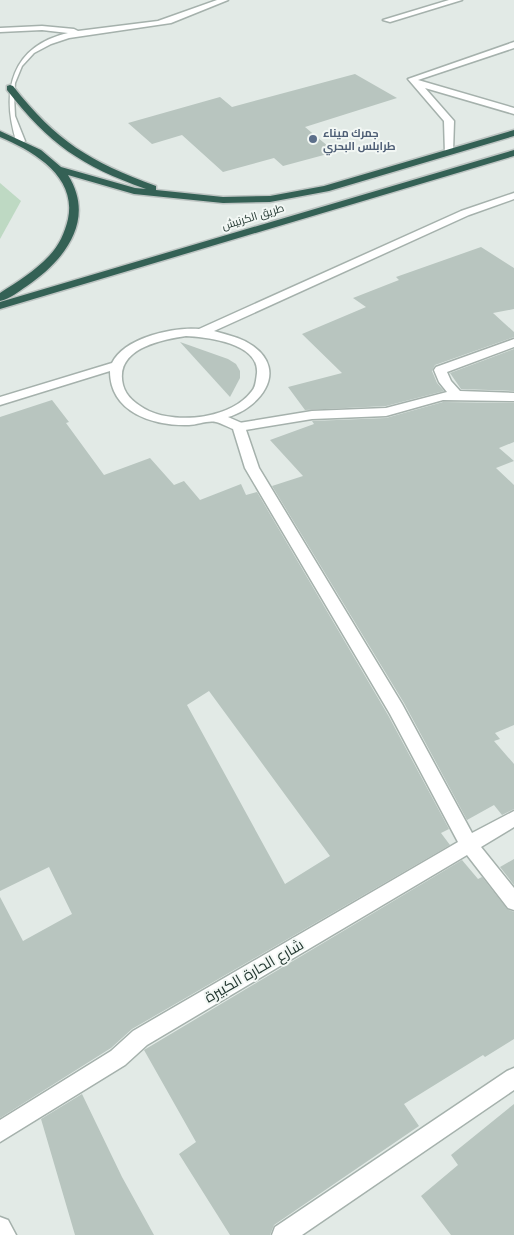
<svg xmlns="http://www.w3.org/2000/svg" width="514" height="1235" font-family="Raleway,Cairo,sans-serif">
<rect width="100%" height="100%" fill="#e2eae6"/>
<polygon fill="#bed9c3" points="0,183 21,201 0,239"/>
<g fill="#b8c5bf" fill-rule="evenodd">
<polygon points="355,74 397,98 305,127 335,152 283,166 274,158 223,172 182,135 152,144 128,123 220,97 232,107"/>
<polygon points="481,247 514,268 514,309 493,313 514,332 514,337 435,365 432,371 437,383 444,391 386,406 305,410 288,387 342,373 302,334 366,307 353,298 399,280 396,277"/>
<polygon points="180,342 228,359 236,364 240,371 240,378 230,397"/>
<polygon points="514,349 514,391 461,389 450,373"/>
<path d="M52,400L69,422L66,423L104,475L150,458L174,485L184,481L200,500L241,484L246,495L257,492L388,715L449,829L441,833L450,845L132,1029L111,1048L0,1118V897L23,941L72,914L49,867L0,891V417ZM209,691L330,856L285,884L187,705Z"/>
<polygon points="443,402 514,403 514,442 499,448 514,461 496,468 514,485 514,725 495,733 500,739 494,741 514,764 514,809 502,815 494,805 467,820 404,703 272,486 303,476 270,440 314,424 312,421 386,418"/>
<polygon points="514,859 514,885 500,867"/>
<polygon points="462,860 478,879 482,877 507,909 514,912 514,1039 485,1057 483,1055 404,1104 419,1126 274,1225 270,1235 230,1235 179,1154 196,1142 144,1050"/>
<polygon points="82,1094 122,1177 154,1235 75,1235 41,1119"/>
<polygon points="514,1104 514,1235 451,1235 421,1196 458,1165 451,1155"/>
</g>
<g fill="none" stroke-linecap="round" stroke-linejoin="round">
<defs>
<g id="lane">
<polygon points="449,0 462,0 390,22 383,20"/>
<polygon points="514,42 514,48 418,80 514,108 514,114 425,88 454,121 453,152 451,154 445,154 444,121 408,79"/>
<polygon points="514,339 514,347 447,372 451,381 460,391 514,393 514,401 443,400 386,416 312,419 239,431 233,427 239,423 312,411 386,408 447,392 439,382 434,370 436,367"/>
</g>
<g id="street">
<path d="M217,0H228L171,23L69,38L51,44L34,53L22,66L15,83L14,96L15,116L25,141L23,143H17C0,90 12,46 68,33L42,30L0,32V28L42,26L74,29L78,31L158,21Z"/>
<path d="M514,193V199L469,215L214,331C228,335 242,338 253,346C289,372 259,408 228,417L244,424L245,427L259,468L402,704L472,833L514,811V827L481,847L514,888V910L508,908L467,855L147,1045L125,1065L0,1142V1120L111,1051L133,1031L458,842L390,714L245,468L233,429C228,427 221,423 216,422C208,420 197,425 189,425C154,426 110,413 110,371L0,405V397L112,363C125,337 174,327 199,329L461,211ZM186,336C207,337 259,343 257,373C256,380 256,386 252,391C231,419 178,424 149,411C137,405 126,397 123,385C114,349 160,340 186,336Z"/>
<polygon points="514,1068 514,1090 302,1235 272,1235 275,1227 507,1071"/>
<polygon points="0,1217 8,1220 16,1235 0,1235"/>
</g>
<g id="highway">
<path d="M10,85L13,86C56,141 90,162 156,186V190L223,197L270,196L324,186L514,130V136L329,191L270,202L223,203L134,194L68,175C96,220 65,260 27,286C19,291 10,299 0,301V293C17,282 35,271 49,256C59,246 65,232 68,219C77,176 33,151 0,137V131L41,150L61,167L135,188L146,189C81,166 49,144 7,90V86Z"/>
<polygon points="514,150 514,156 0,309 0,302"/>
</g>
</defs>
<use href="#lane" stroke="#a5b1ac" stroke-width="3"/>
<use href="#street" stroke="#a5b1ac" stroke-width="3"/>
<use href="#highway" stroke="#bdc4c2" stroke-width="3"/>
<use href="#lane" fill="#fff" fill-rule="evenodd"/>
<use href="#street" fill="#fff" fill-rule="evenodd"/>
<use href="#highway" fill="#346155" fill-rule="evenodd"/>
</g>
<circle fill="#5c6f8a" stroke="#f2f7f4" stroke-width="2" cx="313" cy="139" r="5"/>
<g text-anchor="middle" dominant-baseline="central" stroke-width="4" stroke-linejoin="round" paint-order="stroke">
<g font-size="11" font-weight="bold" fill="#4e5e75" stroke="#f2f7f4" text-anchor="start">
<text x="323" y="133">جمرك ميناء<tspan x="323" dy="13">طرابلس البحري</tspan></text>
</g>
<g font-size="11" fill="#243932" stroke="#f2f7f4">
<text transform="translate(253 217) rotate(-17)">طريق الكرنيش</text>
</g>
<g font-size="15" fill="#243932" stroke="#f2f7f4">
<text transform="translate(254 971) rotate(-30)">شارع الحارة الكبيرة</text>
</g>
</g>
</svg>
